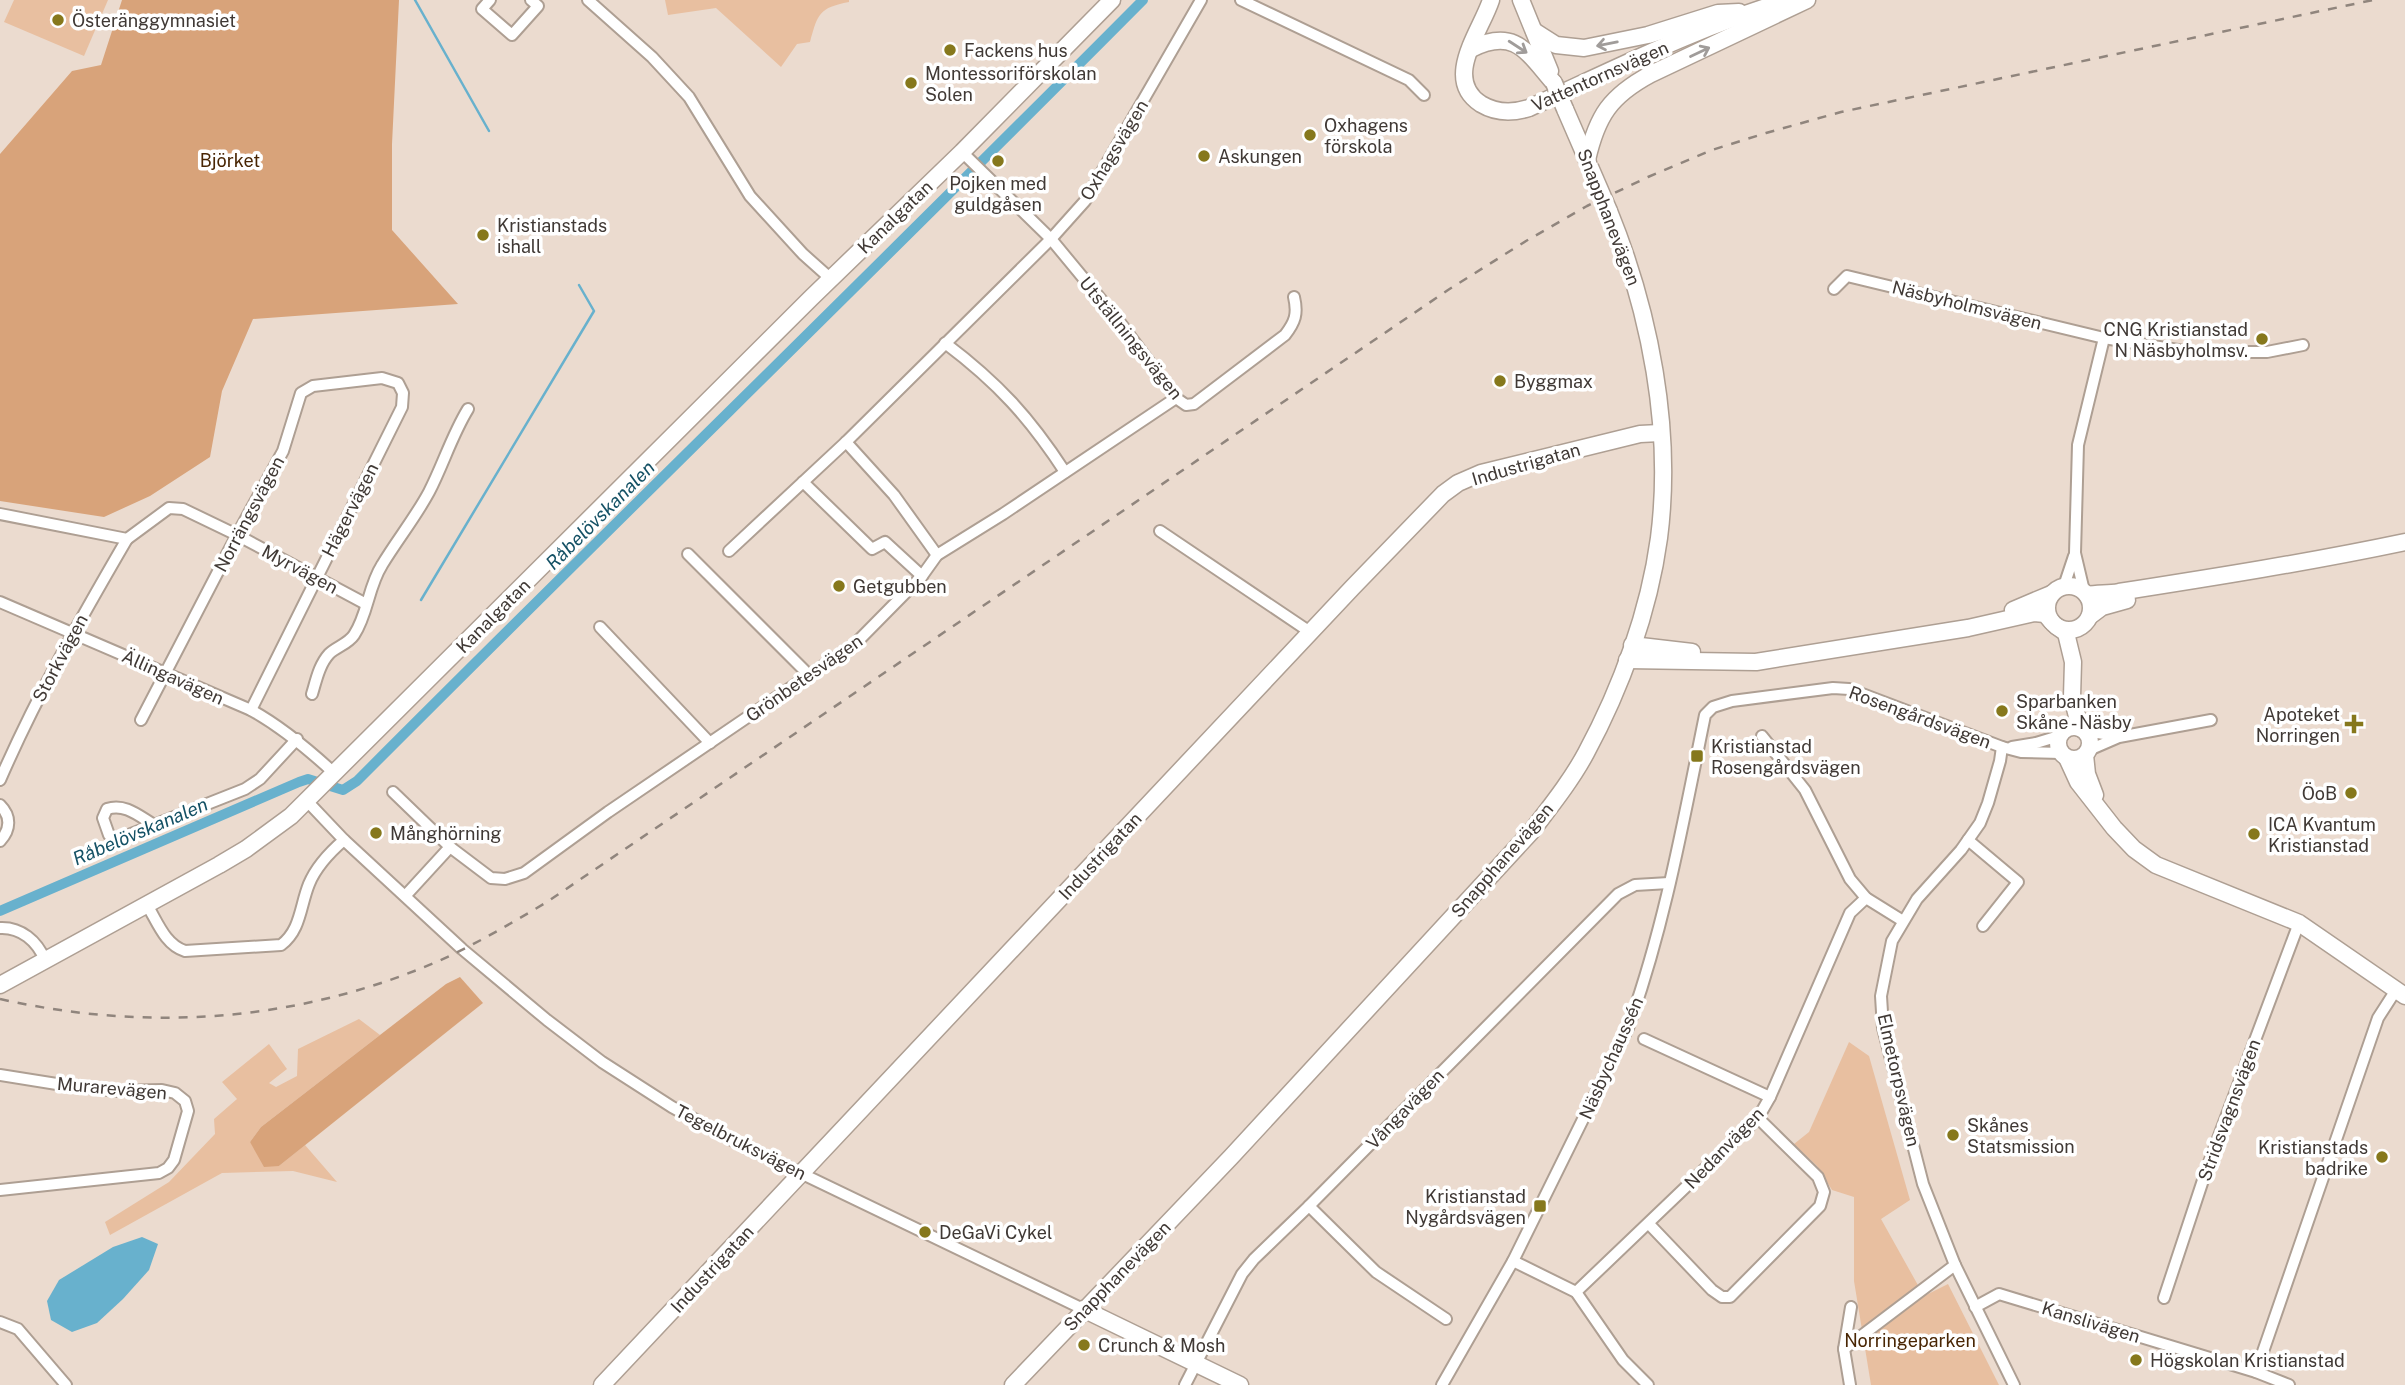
<svg xmlns="http://www.w3.org/2000/svg" width="2405" height="1385" font-family="'Public Sans',sans-serif">
<rect width="100%" height="100%" fill="#ebdbcf"/>
<g fill="#e8bfa0">
<polygon points="14,0 108,0 84,56 4,22"/>
<path d="M665,0H849V2C819,8 818,13 810,42L797,44L781,67L716,8L668,15Z"/>
<polygon points="359,1019 380,1035 261,1127 250,1142 279,1166 305,1145 337,1182 293,1171 222,1173 110,1235 105,1222 169,1182 215,1134 214,1119 237,1099 222,1082 269,1044 287,1069 269,1083 276,1087 297,1076 298,1049"/>
<polygon points="1849,1042 1869,1056 1910,1200 1881,1219 1924,1296 1948,1284 1999,1385 1871,1385 1854,1281 1854,1197 1832,1190 1817,1166 1794,1144 1809,1132"/>
</g>
<g fill="#d8a37a">
<polygon points="122,0 399,0 392,144 392,230 458,304 253,319 222,391 210,457 150,496 104,517 0,501 0,154 72,71 101,65"/>
<polygon points="460,977 483,1003 279,1166 264,1167 250,1142 261,1127 446,984"/>
</g>
<polygon fill="#68b1cd" points="142,1237 158,1244 149,1270 123,1299 97,1323 72,1332 51,1320 47,1301 59,1280 113,1247"/>
<g fill="none" stroke-linecap="round" stroke-linejoin="round">
<g stroke="#68b1cd" stroke-width="2.5">
<polyline points="415,0 489,131"/>
<polyline points="421,600 594,311 579,285"/>
</g>
<path stroke="#68b1cd" stroke-width="10" d="M0,911L299,782L308,779L343,790L357,781C618,519 883,262 1143,0"/>
<defs>
<g id="street">
<polyline points="490,0 482,9 512,35 538,6 531,0"/>
<polyline points="588,0 652,57 689,97 750,196 803,254 831,279"/>
<polyline points="1241,0 1409,80 1424,95"/>
<path d="M962,152L1051,239L1118,320L1176,398L1186,405L1194,404L1285,335C1295,322 1298,314 1294,297"/>
<polyline points="1834,289 1847,276 2104,338"/>
<path d="M945,343C998,383 1029,417 1065,472"/>
<polyline points="846,442 894,495 937,555"/>
<polyline points="803,482 872,549 885,542 922,576"/>
<polyline points="0,514 127,539 169,508 183,509 237,535 366,604"/>
<polyline points="1160,531 1310,632"/>
<polyline points="729,551 846,442 1051,239 1085,201 1201,0"/>
<polyline points="688,554 810,676"/>
<polyline points="2064,586 2074,556"/>
<polyline points="2084,591 2075,553 2078,445 2104,338 2190,352 2267,352 2303,345"/>
<path d="M0,602L251,710C282,727 308,749 334,773"/>
<polyline points="600,627 710,743"/>
<path d="M312,694C316,681 319,665 329,654C336,647 348,644 354,635C368,614 368,587 382,565C397,540 415,518 429,492C443,465 452,435 468,409"/>
<polyline points="141,720 237,535 283,451 301,393 313,386 382,378 398,383 403,393 402,407 251,710"/>
<polyline points="2085,731 2117,736"/>
<polyline points="1762,736 1805,790 1850,879 1866,898 1903,921"/>
<polyline points="2002,747 2000,761 1988,803 1980,823 1961,850 1917,899 1892,941 1881,996 1883,1028 1923,1184 1955,1265 2014,1385"/>
<polyline points="2012,747 2036,743 2059,736"/>
<polyline points="2089,750 2119,737 2211,720"/>
<path d="M0,780C36,697 81,618 127,539"/>
<polyline points="393,792 450,847 491,878 505,879 524,873 608,812 855,644 922,576 937,555 1003,514 1176,398"/>
<polyline points="307,801 344,840 462,949 547,1020 602,1062 672,1107 734,1141 1083,1309"/>
<path d="M0,805C11,816 11,829 0,841"/>
<path d="M154,825C139,816 125,803 107,809L103,818L109,835L116,840L245,789L260,779L297,739"/>
<polyline points="1968,840 2018,882 1983,926"/>
<polyline points="406,895 450,847"/>
<path d="M147,905C157,921 165,945 185,951L281,945C301,930 300,906 309,884C316,867 330,852 344,840"/>
<path d="M0,928C21,927 37,941 45,960"/>
<polyline points="1644,1039 1770,1097"/>
<polyline points="0,1075 63,1085 116,1091 162,1090 175,1093 185,1101 188,1111 174,1160 168,1168 159,1173 0,1190"/>
<polyline points="1309,1206 1376,1272 1446,1319"/>
<polyline points="1649,1224 1712,1290 1722,1297 1730,1297 1820,1206 1824,1192 1818,1177 1758,1118"/>
<polyline points="1513,1261 1576,1292 1623,1360 1648,1385"/>
<polyline points="1576,1292 1758,1118 1770,1097 1850,913 1866,898"/>
<polyline points="2164,1298 2207,1168 2299,923"/>
<polyline points="1975,1307 1999,1294 2256,1372 2289,1385"/>
<polyline points="0,1322 18,1329 66,1385"/>
<polyline points="1844,1349 1955,1265"/>
<polyline points="2256,1372 2378,1018 2396,990"/>
<polyline points="1185,1385 1242,1274 1254,1259 1309,1206 1618,894 1635,885 1669,883"/>
<path d="M1442,1385L1513,1261L1628,1028C1664,929 1683,823 1704,720L1705,715L1713,707L1732,701L1833,688L1849,689L2002,747L2021,752L2061,753"/>
<polyline points="1850,1385 1844,1349 1851,1307"/>
</g>
<g id="secondary">
<path d="M1491,0C1481,31 1442,79 1481,104C1496,113 1513,113 1529,108C1615,69 1699,26 1789,0"/>
<polyline points="1521,0 1550,71"/>
<polyline points="1534,31 1556,45 1584,48 1648,35 1718,13 1739,12"/>
<path d="M1471,49C1515,27 1527,52 1554,83"/>
<polyline points="1565,109 1588,162"/>
<path d="M1587,160C1597,116 1610,96 1651,74L1807,0"/>
<circle cx="2069" cy="608" r="22"/>
<path d="M2087,595C2098,593 2108,594 2119,592C2215,577 2310,562 2405,542"/>
<polyline points="2013,610 2051,594"/>
<polyline points="2090,616 2102,607 2127,600"/>
<polyline points="2056,626 2066,633 2073,662 2072,697 2080,728"/>
<polyline points="1632,645 1692,652"/>
<polyline points="1627,660 1756,662 1968,628 2034,613 2045,614 2052,622"/>
<circle cx="2074" cy="743" r="16"/>
<polyline points="2085,755 2087,774 2095,795"/>
<polyline points="2067,758 2078,782 2114,828 2134,849 2156,865 2299,923 2405,996"/>
<polyline points="0,985 219,865 246,849 291,816 811,298 962,152 1112,0"/>
<polyline points="1083,1309 1240,1385"/>
<polyline points="602,1385 1352,588 1443,494 1458,483 1481,473 1640,434 1660,433"/>
<path d="M1013,1385L1231,1157L1531,832C1550,807 1571,781 1586,753C1621,688 1649,612 1659,538C1673,429 1650,312 1609,211"/>
</g>
</defs>
<use href="#street" stroke="#ae9f93" stroke-width="14"/>
<use href="#secondary" stroke="#ae9f93" stroke-width="19"/>
<use href="#street" stroke="#fff" stroke-width="10"/>
<use href="#secondary" stroke="#fff" stroke-width="16"/>
<path stroke="#90857d" stroke-width="2.5" stroke-dasharray="9 9" stroke-linecap="butt" d="M0,999C147,1032 295,1022 434,963C473,946 510,924 547,902L1448,290L1526,241L1587,206L1648,177L1712,150L1766,133L1841,112L2373,0"/>
<defs>
<g id="secondary-bridge">
<polyline points="1554,83 1565,109"/>
<polyline points="1590,167 1609,211"/>
</g>
</defs>
<use href="#secondary-bridge" stroke="#ae9f93" stroke-width="19" stroke-linecap="butt"/>
<use href="#secondary-bridge" stroke="#fff" stroke-width="16"/>
</g>
<defs><path id="oneway-shaft" d="M-6 0H5M1.5-3L5.5 0L1.5 3" fill="none" stroke-width="1.6" stroke-linecap="round" stroke-linejoin="round" transform="scale(1.75)"/></defs>
<g stroke="#a09c9a">
<use href="#oneway-shaft" transform="translate(1607 44) rotate(169)"/>
<use href="#oneway-shaft" transform="translate(1518 47) rotate(33)"/>
<use href="#oneway-shaft" transform="translate(1700 52) rotate(-25)"/>
</g>
<g fill="#86781c" stroke="#fff" stroke-width="2.5">
<circle cx="58" cy="20" r="7"/>
<circle cx="950" cy="50" r="7"/>
<circle cx="911" cy="83" r="7"/>
<circle cx="1310" cy="135" r="7"/>
<circle cx="1204" cy="156" r="7"/>
<circle cx="998" cy="161" r="7"/>
<circle cx="483" cy="235" r="7"/>
<circle cx="2262" cy="339" r="7"/>
<circle cx="1500" cy="381" r="7"/>
<circle cx="839" cy="586" r="7"/>
<circle cx="2002" cy="711" r="7"/>
<path d="M2350.5 713.5h7v7h7v7h-7v7h-7v-7h-7v-7h7z"/>
<rect x="1690" y="749" width="14" height="14" rx="3.5"/>
<circle cx="2351" cy="793" r="7"/>
<circle cx="376" cy="833" r="7"/>
<circle cx="2254" cy="834" r="7"/>
<circle cx="1953" cy="1135" r="7"/>
<circle cx="2382" cy="1157" r="7"/>
<rect x="1533" y="1199" width="14" height="14" rx="3.5"/>
<circle cx="925" cy="1232" r="7"/>
<circle cx="1084" cy="1345" r="7"/>
<circle cx="2136" cy="1360" r="7"/>
</g>
<g text-anchor="middle" dominant-baseline="central" stroke-width="7" stroke-linejoin="round" paint-order="stroke">
<g font-size="18" fill="#403935" stroke="#fff" text-anchor="start">
<text x="72" y="20">Österänggymnasiet</text>
<text x="964" y="50">Fackens hus</text>
<text x="925" y="73">Montessoriförskolan<tspan x="925" dy="21">Solen</tspan></text>
<text x="1324" y="125">Oxhagens<tspan x="1324" dy="21">förskola</tspan></text>
<text x="1218" y="156">Askungen</text>
<text x="998" y="183" text-anchor="middle">Pojken med<tspan x="998" dy="21">guldgåsen</tspan></text>
<text x="497" y="225">Kristianstads<tspan x="497" dy="21">ishall</tspan></text>
<text x="2248" y="329" text-anchor="end">CNG Kristianstad<tspan x="2248" dy="21">N Näsbyholmsv.</tspan></text>
<text x="1514" y="381">Byggmax</text>
<text x="853" y="586">Getgubben</text>
<text x="2016" y="701">Sparbanken<tspan x="2016" dy="21">Skåne - Näsby</tspan></text>
<text x="2340" y="714" text-anchor="end">Apoteket<tspan x="2340" dy="21">Norringen</tspan></text>
<text x="1711" y="746">Kristianstad<tspan x="1711" dy="21">Rosengårdsvägen</tspan></text>
<text x="2337" y="793" text-anchor="end">ÖoB</text>
<text x="2268" y="824">ICA Kvantum<tspan x="2268" dy="21">Kristianstad</tspan></text>
<text x="390" y="833">Månghörning</text>
<text x="1967" y="1125">Skånes<tspan x="1967" dy="21">Statsmission</tspan></text>
<text x="2368" y="1147" text-anchor="end">Kristianstads<tspan x="2368" dy="21">badrike</tspan></text>
<text x="1526" y="1196" text-anchor="end">Kristianstad<tspan x="1526" dy="21">Nygårdsvägen</tspan></text>
<text x="939" y="1232">DeGaVi Cykel</text>
<text x="1098" y="1345">Crunch &amp; Mosh</text>
<text x="2150" y="1360">Högskolan Kristianstad</text>
</g>
<g font-size="18" fill="#403935" stroke="#fff">
<text transform="translate(1600 76) rotate(-24)">Vattentornsvägen</text>
<text transform="translate(1114 150) rotate(-59)">Oxhagsvägen</text>
<text transform="translate(895 217) rotate(-44)">Kanalgatan</text>
<text transform="translate(1609 217) rotate(69)">Snapphanevägen</text>
<text transform="translate(1967 305) rotate(14)">Näsbyholmsvägen</text>
<text transform="translate(1131 338) rotate(51)">Utställningsvägen</text>
<text transform="translate(1526 464) rotate(-16)">Industrigatan</text>
<text transform="translate(350 510) rotate(-63)">Hägervägen</text>
<text transform="translate(249 514) rotate(-62)">Norrängsvägen</text>
<text transform="translate(300 569) rotate(28)">Myrvägen</text>
<text transform="translate(493 616) rotate(-45)">Kanalgatan</text>
<text transform="translate(60 658) rotate(-62)">Storkvägen</text>
<text transform="translate(173 677) rotate(24)">Ällingavägen</text>
<text transform="translate(804 678) rotate(-35)">Grönbetesvägen</text>
<text transform="translate(1920 717) rotate(20)">Rosengårdsvägen</text>
<text transform="translate(1100 856) rotate(-47)">Industrigatan</text>
<text transform="translate(1502 860) rotate(-49)">Snapphanevägen</text>
<text transform="translate(1611 1058) rotate(-66)">Näsbychaussén</text>
<text transform="translate(1899 1080) rotate(77)">Elmetorpsvägen</text>
<text transform="translate(112 1088) rotate(5)">Murarevägen</text>
<text transform="translate(1405 1109) rotate(-46)">Vångavägen</text>
<text transform="translate(2229 1110) rotate(-70)">Stridsvagnsvägen</text>
<text transform="translate(741 1142) rotate(27)">Tegelbruksvägen</text>
<text transform="translate(1724 1148) rotate(-46)">Nedanvägen</text>
<text transform="translate(712 1269) rotate(-47)">Industrigatan</text>
<text transform="translate(1117 1276) rotate(-46)">Snapphanevägen</text>
<text transform="translate(2091 1322) rotate(17)">Kanslivägen</text>
</g>
<g font-size="18" fill="#492604" stroke="#fff">
<text x="230" y="160">Björket</text>
<text x="1910" y="1340">Norringeparken</text>
</g>
<g font-size="19" font-style="italic" fill="#145165" stroke="#fff">
<text transform="translate(600 515) rotate(-45)">Råbelövskanalen</text>
<text transform="translate(140 831) rotate(-23)">Råbelövskanalen</text>
</g>
</g>
</svg>
